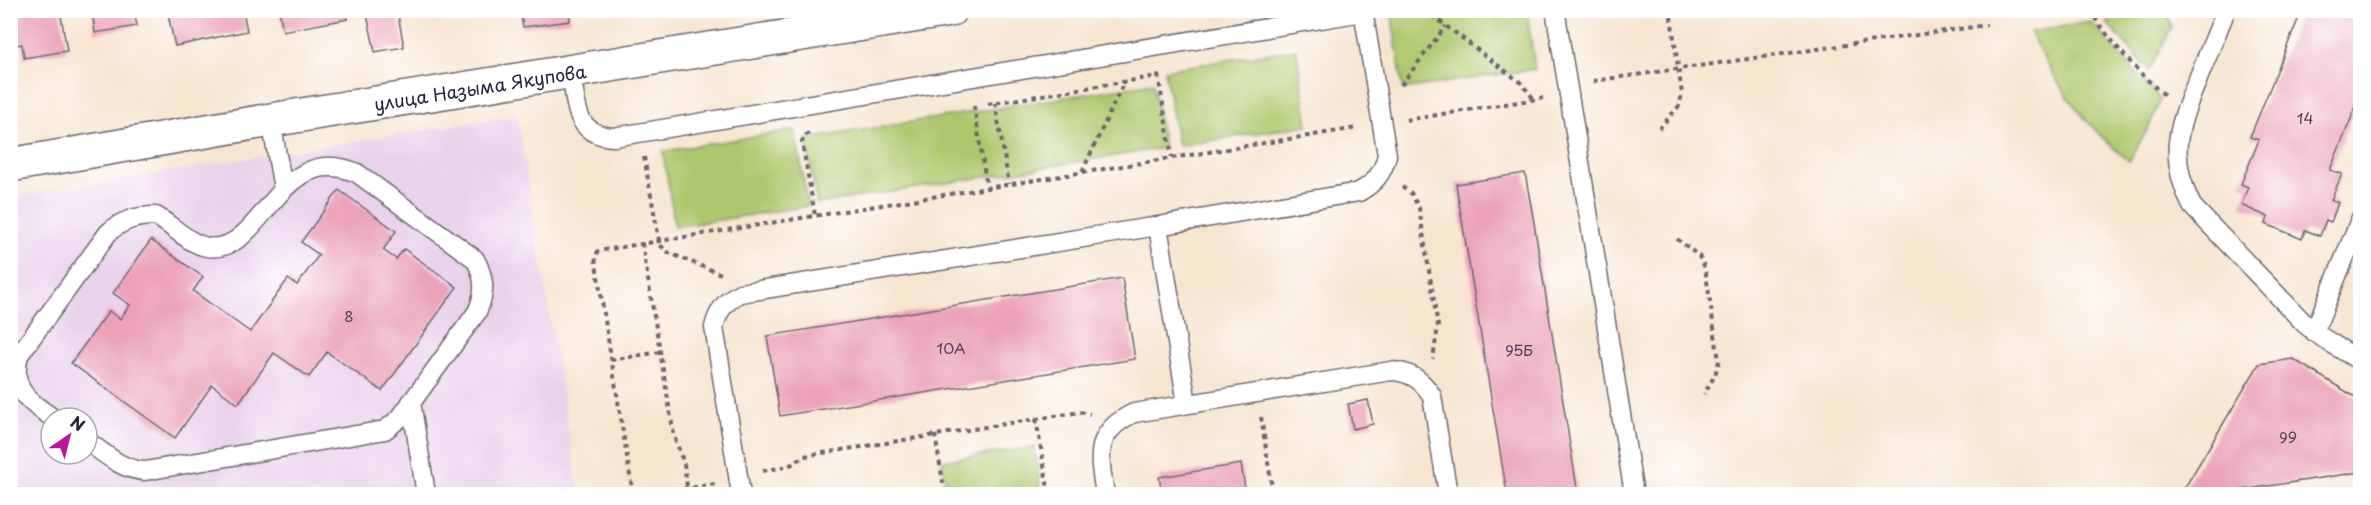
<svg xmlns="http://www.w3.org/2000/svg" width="2371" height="505" font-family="'Playpen Sans',sans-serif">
<rect width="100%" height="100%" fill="#fff"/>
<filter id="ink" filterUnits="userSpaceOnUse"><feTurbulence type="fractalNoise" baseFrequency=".0167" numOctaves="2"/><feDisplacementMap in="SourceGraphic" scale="12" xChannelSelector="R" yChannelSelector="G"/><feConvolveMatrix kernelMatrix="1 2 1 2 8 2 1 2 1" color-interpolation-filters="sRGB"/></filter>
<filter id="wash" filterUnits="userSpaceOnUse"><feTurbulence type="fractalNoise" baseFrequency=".008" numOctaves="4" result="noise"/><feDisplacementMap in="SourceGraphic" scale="24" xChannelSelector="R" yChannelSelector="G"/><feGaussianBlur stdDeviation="1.35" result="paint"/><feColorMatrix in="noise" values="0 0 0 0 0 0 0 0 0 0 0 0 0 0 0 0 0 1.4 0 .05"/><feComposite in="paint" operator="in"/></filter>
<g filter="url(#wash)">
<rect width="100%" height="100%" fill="#f7e5d0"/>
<path fill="#ead1ec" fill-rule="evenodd" d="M517,115L579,494H16L10,458V197ZM51,418H87V454H51Z"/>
<g fill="#aec76c" stroke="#687454" stroke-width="1.5">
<polygon points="1391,11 1527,11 1535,69 1403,89"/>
<polygon points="2167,13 2172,27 2149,71 2106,22"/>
<path d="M2091,22L2160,100L2148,129L2129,161C2083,124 2056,85 2030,32Z"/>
<polygon points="1296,49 1308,125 1178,146 1165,70"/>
<polygon points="1153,83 1164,148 817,204 806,139"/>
<polygon points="795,130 808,206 675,227 663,151"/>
<polygon points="1035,447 1041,494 947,494 942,461"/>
</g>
<g id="blocks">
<g fill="#eba2b9">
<polygon points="10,10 60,10 67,51 24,58 22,44 10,46"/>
<polygon points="92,10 134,10 137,26 95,33"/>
<polygon points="167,10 243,10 247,31 175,46"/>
<polygon points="279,10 347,10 348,19 283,31"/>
<polygon points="366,10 397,10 404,47 375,52"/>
<polygon points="520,10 569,10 570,21 523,27"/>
<polygon points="2302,10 2360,10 2360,97 2330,170 2342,174 2331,200 2338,203 2331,222 2326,220 2320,236 2305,230 2302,239 2266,224 2268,217 2241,205 2248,187 2241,184 2259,140 2250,137"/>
<polygon points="1525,173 1533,217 1578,494 1507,494 1456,184"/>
<polygon points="339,190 396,231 383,250 396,259 404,249 457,287 382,391 327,352 309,377 274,353 238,404 212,385 175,438 71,363 109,311 120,319 130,305 113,293 151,240 203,277 193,291 250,332 288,279 297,285 319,255 301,242"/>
<polygon points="1122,278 1135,359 780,416 767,336"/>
<polygon points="2293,359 2360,400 2360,472 2216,494 2181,494 2259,364"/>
<polygon points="1368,400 1373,424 1353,429 1348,404"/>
<polygon points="1241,464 1246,494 1162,494 1159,477"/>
</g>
</g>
</g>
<g filter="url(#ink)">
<use href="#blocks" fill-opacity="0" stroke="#6d666f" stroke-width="1.5"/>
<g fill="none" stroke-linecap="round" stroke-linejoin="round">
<defs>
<g id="lane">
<path d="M2226,10C2217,33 2207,56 2198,79C2178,127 2167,155 2192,206L2306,325L2323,338L2360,361"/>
<polyline points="1556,15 1634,494"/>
<path d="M571,72C577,104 573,135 614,137L1363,12"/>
<polyline points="271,120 283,189"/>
<path d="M1158,226L1359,192C1375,183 1383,173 1387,155L1363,10"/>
<polyline points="2314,332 2360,220"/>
<polyline points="411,402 426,494"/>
<path d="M53,418C28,401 10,389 19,355L108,233C122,220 137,216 156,216C172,225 189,244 207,247C264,256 277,139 357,173L475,259C485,277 486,293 477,312L400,418L385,430L145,471C122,470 105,454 87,441"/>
<path d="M741,494L714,327C718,311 725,301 740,293L1158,226L1187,404"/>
<path d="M1105,494C1099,457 1093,432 1134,413L1391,371C1411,372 1422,380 1432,396L1448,494"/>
</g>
<polyline id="street" points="10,165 271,120 950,10"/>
</defs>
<use href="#lane" stroke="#6d666f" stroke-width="21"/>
<use href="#street" stroke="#6d666f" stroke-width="36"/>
<g stroke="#6d666f" stroke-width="4" stroke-dasharray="4.5 4.5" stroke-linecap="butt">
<polyline points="1425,10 1520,82 1534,99"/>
<path d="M2090,10C2104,34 2143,79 2165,95"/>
<polyline points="1158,75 1172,158"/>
<polyline points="1593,81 1987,25"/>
<polyline points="1401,85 1446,26"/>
<polyline points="995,103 1009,184"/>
<polyline points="988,104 1159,76"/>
<polyline points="974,106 987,188"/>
<polyline points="1406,120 1543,98"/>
<polyline points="1659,129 1679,106 1682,94 1670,10"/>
<polyline points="809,133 804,136 802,142 815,215"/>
<polyline points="644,157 660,245 669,253 721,274"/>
<polyline points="1082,172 1124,82"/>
<polyline points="1402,187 1411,193 1419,208 1438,326 1433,359"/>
<polyline points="1677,239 1699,256 1705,268 1719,361 1715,375 1704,394"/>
<polyline points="642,243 674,436 684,464 688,494"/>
<polyline points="611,360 660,352"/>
<polyline points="1261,417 1273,494"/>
<polyline points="1036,419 1049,494"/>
<polyline points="935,435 945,494"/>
<polyline points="763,471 789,466 804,456 1080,412 1090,414"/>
<polyline points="633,494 595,258 598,251 1357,128"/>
<polyline points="648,494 715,484"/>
</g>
<use href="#lane" stroke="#fff" stroke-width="18"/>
<use href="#street" stroke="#fff" stroke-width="33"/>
</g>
</g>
<g text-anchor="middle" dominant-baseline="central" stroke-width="5" stroke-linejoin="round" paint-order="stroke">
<g font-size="15" fill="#54425a">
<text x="2305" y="117">14</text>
<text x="349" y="315">8</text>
<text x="951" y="347">10А</text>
<text x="1519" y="349">95Б</text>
<text x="2288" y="436">99</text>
</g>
<g font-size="18" fill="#22223b" stroke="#fff">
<text transform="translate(480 87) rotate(-9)">улица Назыма Якупова</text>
</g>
</g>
<rect width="2371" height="505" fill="none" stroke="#fff" stroke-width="36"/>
<g transform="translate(69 436) rotate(35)"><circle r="28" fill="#ffffff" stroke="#a7a7b1" stroke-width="1.5"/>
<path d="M0-4.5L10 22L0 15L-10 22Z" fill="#b5179e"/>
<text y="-9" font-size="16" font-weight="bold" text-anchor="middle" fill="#22223b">N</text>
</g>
</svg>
